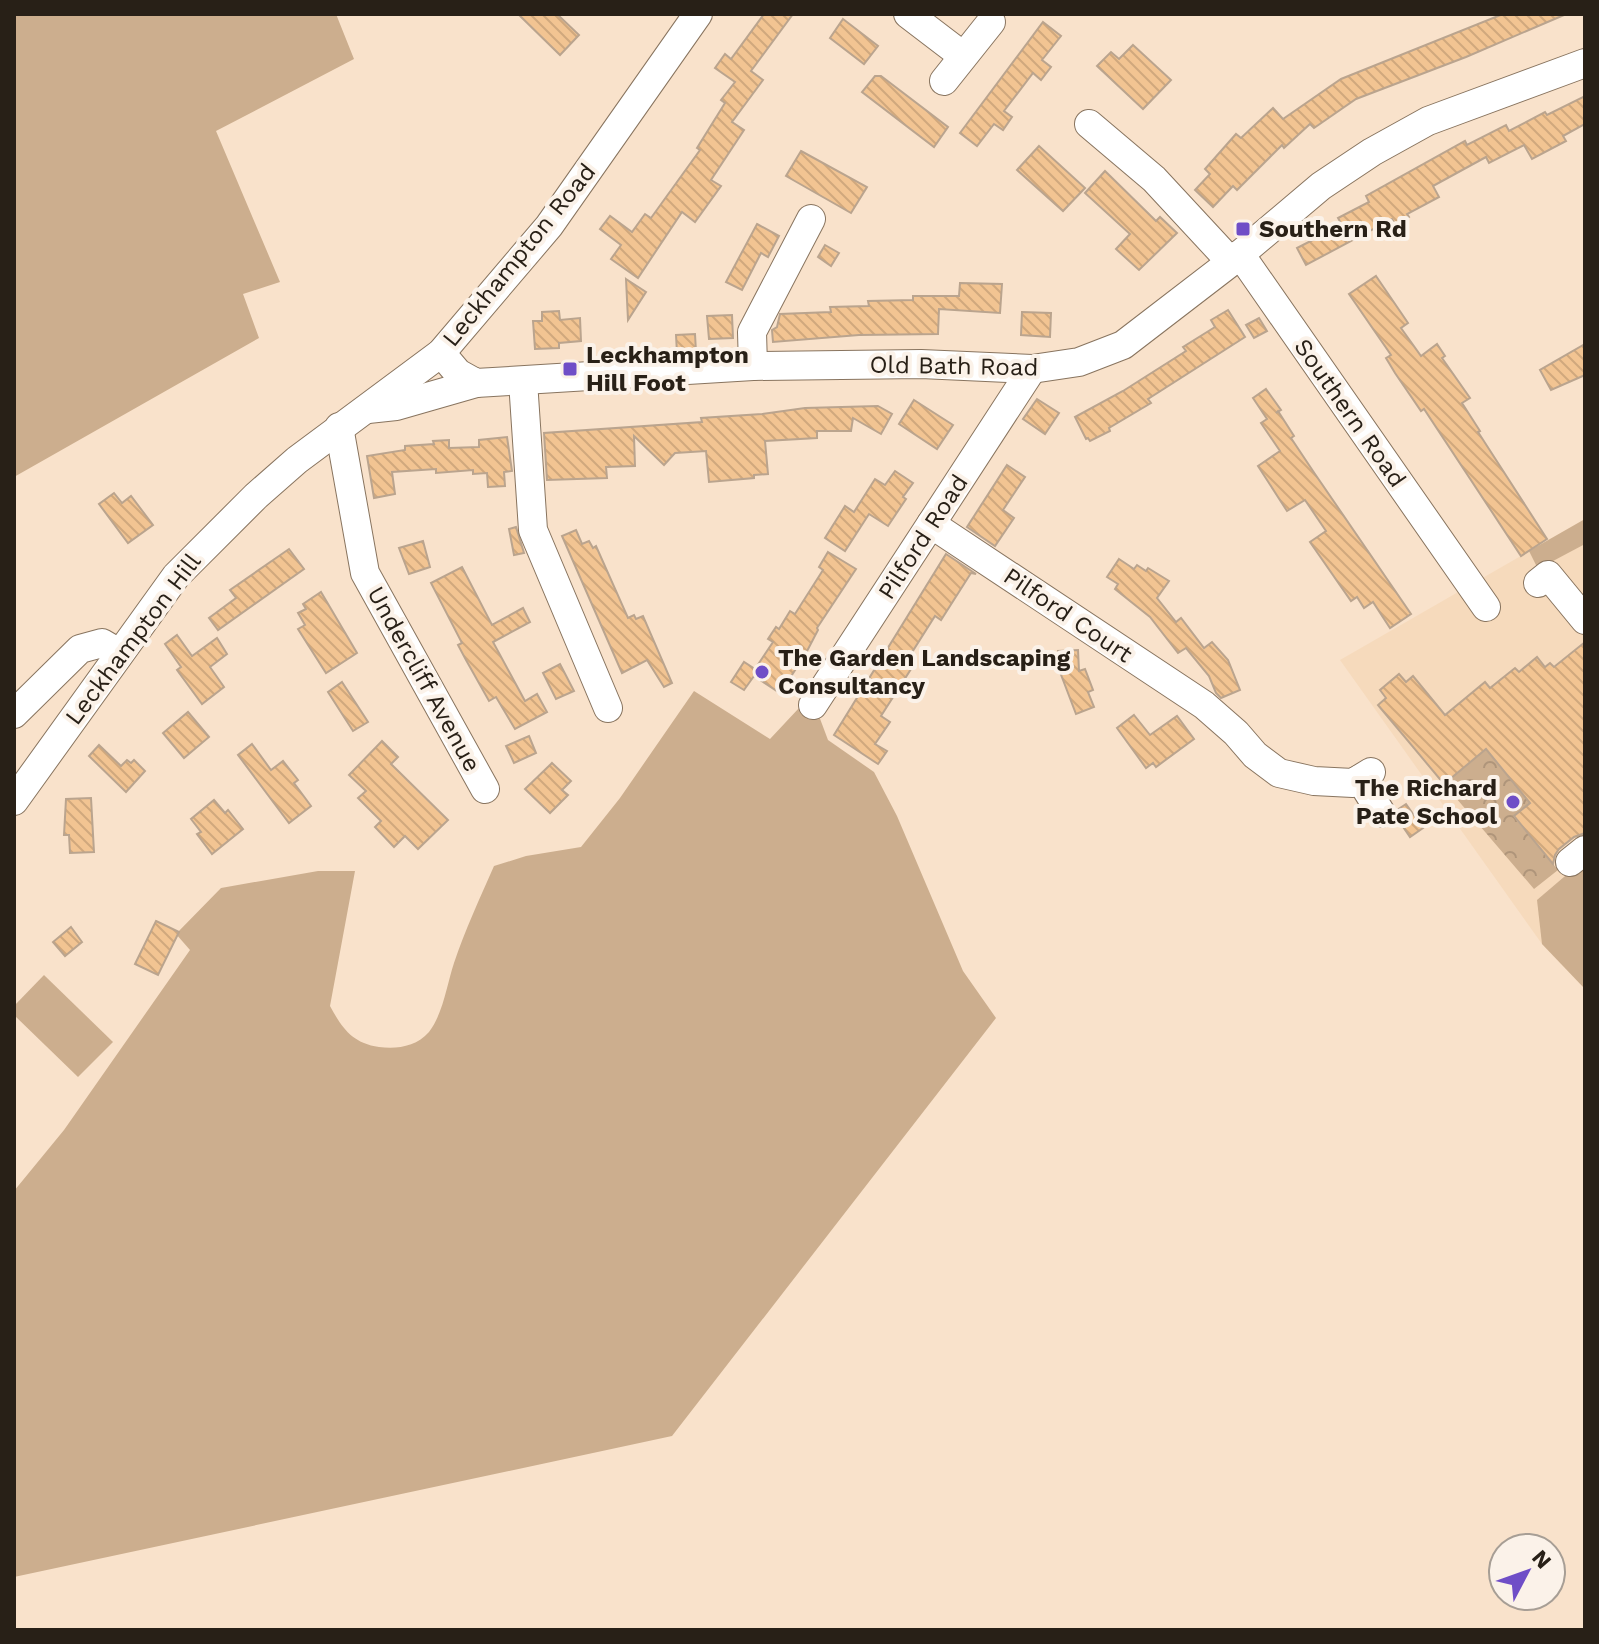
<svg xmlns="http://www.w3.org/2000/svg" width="1599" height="1644" font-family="'Work Sans',sans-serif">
<defs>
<pattern id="park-crowns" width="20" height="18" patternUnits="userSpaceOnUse" patternTransform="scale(2)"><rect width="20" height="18" fill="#ccae8e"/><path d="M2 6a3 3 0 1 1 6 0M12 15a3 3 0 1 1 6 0" fill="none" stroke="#af957a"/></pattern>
<pattern id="building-back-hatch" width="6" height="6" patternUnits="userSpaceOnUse" patternTransform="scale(2)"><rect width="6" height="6" fill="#f2c492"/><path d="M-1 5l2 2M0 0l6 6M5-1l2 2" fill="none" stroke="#d0a87d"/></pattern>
</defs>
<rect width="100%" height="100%" fill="#f9e2cb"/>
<polygon fill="#f6dabc" points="1585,519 1585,989 1542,944 1340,660"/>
<g fill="#ccae8e">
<polygon points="14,14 336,14 354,59 216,131 280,282 243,294 259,338 14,477"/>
<polygon points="1585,519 1585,544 1538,569 1529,551"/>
<path d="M694,691L770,739L799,708L819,716L828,740L874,772L897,816L963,971L996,1018L672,1436L14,1577V1191L64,1130L190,950L176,934L221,888L318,871H355L330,1006C342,1028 352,1043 379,1047C397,1049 416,1047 429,1032C443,1014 447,984 454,963C465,930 480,898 494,866L526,856L581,847L620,798Z"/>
<polygon points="1585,859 1585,989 1542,944 1537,900"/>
<polygon points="44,975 113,1042 78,1077 14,1015 14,1006"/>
</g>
<polygon fill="url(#park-crowns)" points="1486,749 1530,803 1514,817 1558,870 1534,889 1444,784"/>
<g fill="url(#building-back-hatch)" stroke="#baa48e" stroke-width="2">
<polygon points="518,14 557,14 579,35 560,55"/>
<polygon points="764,14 793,14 751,71 763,80 732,122 744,130 711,180 721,186 695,222 682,212 638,278 611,259 621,245 600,229 610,216 632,232 645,214 651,218 700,150 697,148 725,103 721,100 735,82 715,68 725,54 731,59"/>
<polygon points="1503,14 1564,15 1466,57 1356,99 1314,128 1310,124 1284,148 1282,145 1237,190 1233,186 1213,207 1195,190 1210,174 1205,169 1236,134 1241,138 1273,108 1283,119 1341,79"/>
<polygon points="843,19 878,46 864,64 830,38"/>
<polygon points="1043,22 1061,36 1042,60 1051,67 1041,80 1033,73 1004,111 1012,117 1003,130 994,124 977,146 960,133"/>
<polygon points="1133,45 1171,80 1143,109 1097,66 1111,52 1119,59"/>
<polygon points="875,76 881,76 948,127 934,147 862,92"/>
<polygon points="1585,96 1585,124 1563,136 1566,141 1532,159 1524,145 1489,163 1486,157 1433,186 1439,197 1407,214 1409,217 1396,225 1392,219 1306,265 1297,248 1342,225 1338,218 1369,202 1366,196 1465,141 1467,145 1506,125 1509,131 1545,112 1547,115"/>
<polygon points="1039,146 1085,188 1063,211 1017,170"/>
<polygon points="801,151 867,187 851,213 786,176"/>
<polygon points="1105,171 1156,221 1160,217 1177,233 1139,270 1116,249 1130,234 1085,193"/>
<polygon points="757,224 779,236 768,257 761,253 742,290 726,282"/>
<polygon points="825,245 839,253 831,266 818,257"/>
<polygon points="1376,276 1408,323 1401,328 1421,356 1437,344 1445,356 1442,358 1470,398 1462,403 1480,431 1478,432 1547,539 1521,556 1424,409 1421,411 1395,373 1386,358 1391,355 1349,294"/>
<polygon points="626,279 646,292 628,320"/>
<polygon points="960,283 1002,284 1000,313 939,309 938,334 859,335 773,342 772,330 777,327 780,314 831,312 830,307 869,306 868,301 913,300 913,296 959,296"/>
<polygon points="1228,310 1245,337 1148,399 1151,403 1109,428 1110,431 1090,441 1088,438 1086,439 1075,417 1123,391 1186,351 1183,347 1215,327 1211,320"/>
<polygon points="559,311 560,320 580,318 581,341 559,343 559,348 535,349 533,321 542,321 542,312"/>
<polygon points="1022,312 1051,313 1050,337 1021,335"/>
<polygon points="732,315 733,338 709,339 707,316"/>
<polygon points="1259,318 1267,331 1254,338 1246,325"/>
<polygon points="695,334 696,352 677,353 676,335"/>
<polygon points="1585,344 1585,375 1551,390 1540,370"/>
<polygon points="1266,389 1281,410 1276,413 1278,411 1294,436 1291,438 1315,474 1411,614 1390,628 1373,602 1364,608 1357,597 1351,601 1310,542 1326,531 1305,500 1287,511 1258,466 1280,451 1261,423 1267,419 1253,398"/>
<polygon points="1037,399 1059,413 1045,434 1023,419"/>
<polygon points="914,400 953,425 937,449 899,424"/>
<polygon points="878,406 892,414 881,434 853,418 851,431 817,431 817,438 765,441 768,474 754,475 754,478 709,482 706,451 675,453 664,465 634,436 635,466 606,467 607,478 547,480 544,433 702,422 701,418 762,414 805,408"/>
<polygon points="507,437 512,471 504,472 505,486 488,487 487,473 473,474 473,470 436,473 436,469 392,472 395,494 374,498 367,456 405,450 405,446 434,444 433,441 449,440 449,448 479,447 479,440"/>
<polygon points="1007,465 1025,477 1003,510 1014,518 995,546 967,527"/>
<polygon points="895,471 913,483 903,497 906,499 888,526 869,514 845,551 825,538 845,506 854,512 875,479 885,485"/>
<polygon points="114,493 122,503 131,496 153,525 128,543 99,504"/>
<polygon points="516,527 524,553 514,555 509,529"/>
<polygon points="576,530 582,544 589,541 593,548 596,546 628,618 634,615 636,619 643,616 672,683 664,687 647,660 622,673 562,536"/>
<polygon points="423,541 430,567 409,574 399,548"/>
<polygon points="289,549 304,569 218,630 209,618 236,598 230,590"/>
<polygon points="828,552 856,569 817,628 818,630 805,655 780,693 754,676 744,690 731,682 744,662 755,669 773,642 768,639 776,627 779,629 790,611 795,614 823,570 819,567"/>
<polygon points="946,554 976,574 971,573 941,620 935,616 904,665 911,669 881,716 890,722 875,744 887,751 878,764 834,735"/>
<polygon points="1119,559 1134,569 1137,565 1146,571 1148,568 1169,581 1157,598 1176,622 1181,618 1204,648 1212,642 1228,660 1240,690 1221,698 1216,693 1209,676 1186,648 1178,653 1150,617 1115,589 1118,584 1107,577"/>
<polygon points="462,567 492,625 523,608 530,622 493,642 525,701 537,694 547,712 515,729 496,697 489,701 466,660 458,645 462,643 431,583"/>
<polygon points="321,592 357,653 326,673 298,629 305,625 298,613 306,609 303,604"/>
<polygon points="177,635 192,656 217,638 227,654 210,667 224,687 202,704 177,670 181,667 165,644"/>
<polygon points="1585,642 1585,833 1574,837 1559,849 1555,855 1553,864 1514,816 1530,803 1486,749 1444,784 1378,705 1386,698 1380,690 1399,674 1406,682 1413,676 1445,715 1485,682 1490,688 1515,668 1519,672 1537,657 1545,667 1550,663 1554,667"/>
<polygon points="1078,650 1079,671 1085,669 1093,690 1088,692 1094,707 1076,714 1060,672 1058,651"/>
<polygon points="560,664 574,691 556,699 543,673"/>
<polygon points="342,682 368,722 353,731 328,692"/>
<polygon points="188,712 209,737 184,758 163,733"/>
<polygon points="1134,715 1150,735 1177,716 1194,739 1156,767 1153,763 1146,768 1117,728"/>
<polygon points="529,736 536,753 514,763 506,746"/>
<polygon points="382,741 398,757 391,764 448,820 418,849 405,836 394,847 375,827 381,821 358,798 366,791 349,775"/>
<polygon points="252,744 271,770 283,761 298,780 294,783 311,806 289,823 238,755"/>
<polygon points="99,745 121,766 127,760 131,763 134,760 145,771 126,792 89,756"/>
<polygon points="552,763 571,781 562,790 568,795 550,813 525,789"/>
<polygon points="91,798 94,852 70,853 69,835 64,835 66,799"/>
<polygon points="214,800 225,813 228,810 243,829 212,854 197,834 201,832 191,819"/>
<polygon points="1406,804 1423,828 1410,837 1397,818 1397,810"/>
<polygon points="156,921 179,932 158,975 135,964"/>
<polygon points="71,927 82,942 65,956 53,942"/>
</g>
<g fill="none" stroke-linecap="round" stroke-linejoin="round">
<defs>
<g id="minor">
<polyline points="908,14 963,56"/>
<polyline points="944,81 991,22"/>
<polyline points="1089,124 1154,179 1231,262"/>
<polyline points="1240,254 1486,607"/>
<polyline points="441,353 458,373 476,383 753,366 921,364 1032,369 1079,362 1123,345 1231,262 1321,186 1372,152 1428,121 1585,63"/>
<polyline points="753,366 752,332 811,219"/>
<polyline points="523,381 533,530 608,708"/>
<polyline points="368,409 396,406 476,383"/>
<polyline points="339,427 365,573 485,789"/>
<polyline points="931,524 1204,705 1236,733 1255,755 1279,773 1314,781 1353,783 1371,772"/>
<polyline points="1538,583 1548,575 1585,620"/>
<polyline points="813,705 1032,369"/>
<polyline points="14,714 80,649 102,643 119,653"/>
<polyline points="1360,779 1381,813"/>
<polyline points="14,801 176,576 256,496 297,460 441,353 549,226 698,14"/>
<polyline points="1570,862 1585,850"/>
</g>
</defs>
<use href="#minor" stroke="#88745f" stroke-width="30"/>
<use href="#minor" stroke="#fff" stroke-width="28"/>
</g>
<g fill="#6f4ec7" stroke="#fbf2e9" stroke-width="3">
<rect x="1235" y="221" width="16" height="16" rx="4"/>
<rect x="562" y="361" width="16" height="16" rx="4"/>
<circle cx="762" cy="672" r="8"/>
<circle cx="1513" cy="802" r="8"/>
</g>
<g text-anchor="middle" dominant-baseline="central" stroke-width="8" stroke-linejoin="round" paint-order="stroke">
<g font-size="24" font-weight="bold" fill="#282017" stroke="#fbf2e9" text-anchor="start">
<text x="1259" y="229">Southern Rd</text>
<text x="586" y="355">Leckhampton<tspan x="586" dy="28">Hill Foot</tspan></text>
<text x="778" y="658">The Garden Landscaping<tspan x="778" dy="28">Consultancy</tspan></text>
<text x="1497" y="788" text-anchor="end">The Richard<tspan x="1497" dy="28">Pate School</tspan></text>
</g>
<g font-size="24" fill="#282017" stroke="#fbf2e9">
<text transform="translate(519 255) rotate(-51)">Leckhampton Road</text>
<text transform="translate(954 366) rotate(1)">Old Bath Road</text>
<text transform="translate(1350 413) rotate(55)">Southern Road</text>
<text transform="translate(923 537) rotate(-57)">Pilford Road</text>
<text transform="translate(1068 615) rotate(34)">Pilford Court</text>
<text transform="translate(133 639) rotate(-53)">Leckhampton Hill</text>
<text transform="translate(424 679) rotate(61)">Undercliff Avenue</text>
</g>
</g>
<rect width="1599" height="1644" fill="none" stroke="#282017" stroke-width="32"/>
<g transform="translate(1527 1572) rotate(49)"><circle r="38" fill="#fbf2e9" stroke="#a79e95" stroke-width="2"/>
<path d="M0-6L14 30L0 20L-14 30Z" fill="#6f4ec7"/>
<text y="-12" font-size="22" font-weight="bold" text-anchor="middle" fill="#282017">N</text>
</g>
</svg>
